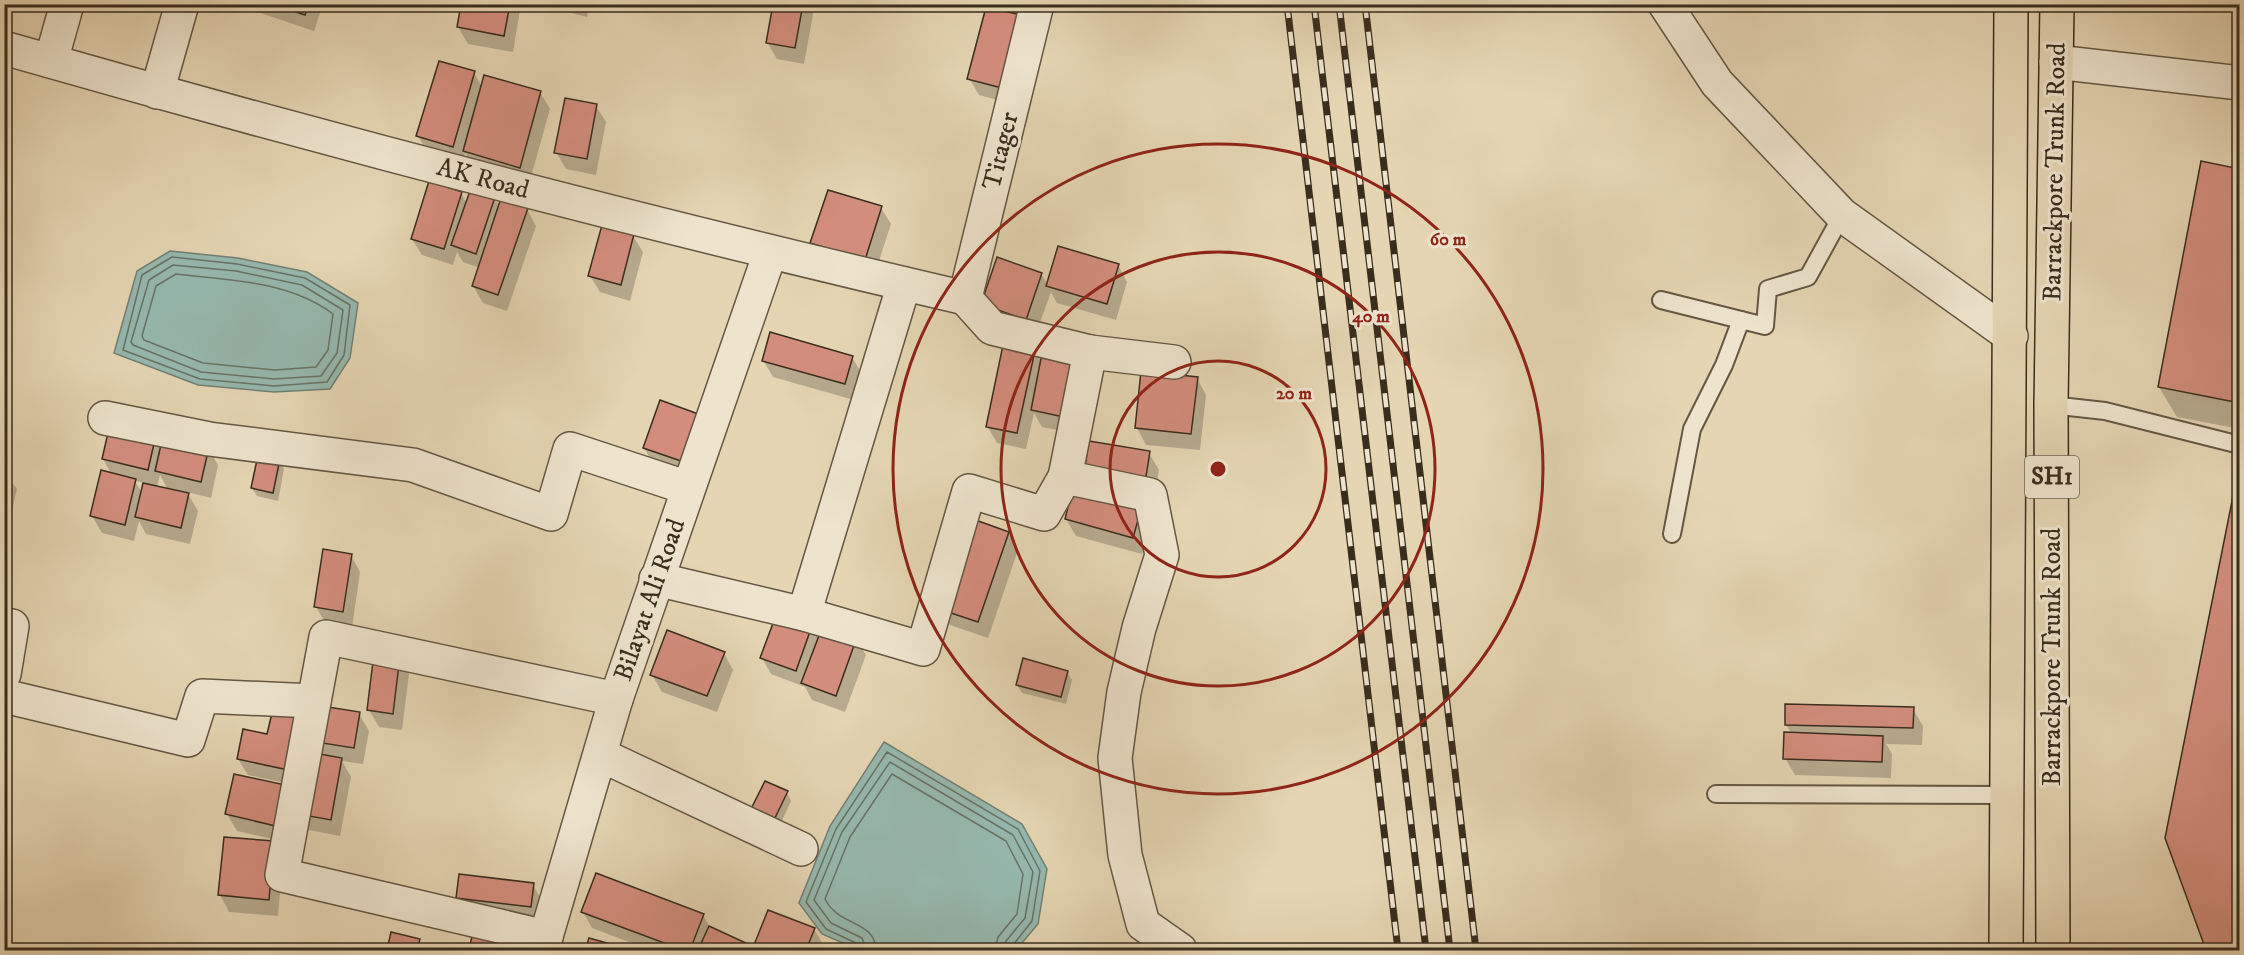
<svg xmlns="http://www.w3.org/2000/svg" width="2244" height="955" font-family="'IM FELL DW Pica',serif">
<rect width="100%" height="100%" fill="#e5d5b3"/>
<filter id="stains"><feTurbulence type="fractalNoise" baseFrequency=".00333" numOctaves="4"/><feColorMatrix values="0 0 0 0 .2 0 0 0 0 .09 0 0 0 0 .02 0 0 0 .5 -.17"/></filter>
<radialGradient id="worn" r=".72"><stop offset=".6" stop-color="#630" stop-opacity="0"/><stop offset="1" stop-color="#630" stop-opacity=".3"/></radialGradient>
<g fill="#96b8ae" stroke="#718074" stroke-width="1.5">
<polygon points="170,251 238,258 307,272 358,303 350,358 330,389 274,392 198,385 114,353 137,271"/>
<polygon points="884,742 1022,824 1047,869 1038,924 1016,950 859,950 822,934 799,903 830,826"/>
</g>
<g fill="#0003" fill-rule="evenodd">
<polygon points="234,4 323,4 314,31"/>
<polygon points="462,4 521,4 513,52 468,44 458,27"/>
<polygon points="536,4 590,4 587,17"/>
<polygon points="774,4 815,4 804,64 777,59 767,42"/>
<polygon points="987,9 1012,104 979,95 969,78"/>
<polygon points="474,73 482,87 540,92 550,109 529,184 474,168 465,153 462,163 428,153 418,136"/>
<polygon points="596,106 606,122 596,175 566,169 556,152"/>
<polygon points="2240,170 2240,429 2177,417 2159,387"/>
<polygon points="461,193 467,204 494,198 500,208 527,209 536,226 507,311 483,303 473,286 480,268 463,262 457,252 453,265 422,255 412,239"/>
<polygon points="881,208 891,224 874,276 822,260 812,243"/>
<polygon points="633,236 643,252 630,301 600,292 590,276"/>
<polygon points="1118,265 1127,282 1116,320 1057,303 1051,292 1035,336 982,304 1041,274 1048,285"/>
<polygon points="1035,347 1073,433 1042,427 1034,413 1026,449 997,443 987,426"/>
<polygon points="852,357 862,374 854,400 773,377 763,360"/>
<polygon points="1197,378 1206,395 1200,450 1146,445 1137,428"/>
<polygon points="700,416 693,478 654,465 644,448"/>
<path d="M164,438L208,448L218,465L211,498L187,492L198,511L190,544L146,534L139,521L134,541L102,533L92,516L112,475L103,459ZM160,475L168,490L157,487ZM135,481L145,483L142,493Z"/>
<polygon points="1149,453 1159,470 1151,520 1142,554 1076,536 1066,519"/>
<polygon points="279,461 284,469 278,501 257,496 252,488"/>
<polygon points="4,472 17,489 7,532 4,532"/>
<polygon points="1008,533 1018,550 988,638 950,625 941,609"/>
<polygon points="351,555 360,572 352,628 326,624 316,607"/>
<polygon points="812,624 820,637 856,639 866,655 845,712 812,700 805,687 771,674 762,658"/>
<polygon points="724,653 733,670 717,712 662,692 652,675"/>
<polygon points="399,658 409,674 402,730 379,727 369,710"/>
<polygon points="1067,672 1072,680 1066,704 1022,693 1017,685"/>
<polygon points="1913,709 1923,726 1922,745 1886,744 1892,754 1891,778 1795,775 1785,758 1792,734 1786,725"/>
<polygon points="359,714 369,731 363,764 342,761 351,777 340,836 309,830 297,810 290,843 237,831 227,814 289,788 304,787 248,775 238,759 269,736"/>
<polygon points="787,793 791,801 779,827 757,817"/>
<polygon points="283,860 278,916 229,912 220,895"/>
<polygon points="533,885 543,902 540,923 467,914 457,898"/>
<polygon points="583,912 703,915 710,928 749,946 751,950 650,950 592,928"/>
<polygon points="769,912 814,929 824,946 822,950 754,950"/>
<polygon points="475,928 521,936 529,950 471,950"/>
<polygon points="392,934 419,940 425,950 388,950"/>
<polygon points="590,940 626,950 586,950"/>
</g>
<g fill="none" stroke-linecap="round" stroke-linejoin="round">
<g stroke="#687266" stroke-width="1.5">
<polygon points="172,257 237,264 305,278 350,305 344,355 327,382 274,386 200,379 123,350 142,275"/>
<polygon points="173,265 236,271 302,285 343,310 337,353 321,376 274,379 201,372 133,345 131,342 149,280"/>
<path d="M176,274C229,280 289,281 333,314L328,350L316,367L275,370L203,363L144,340L142,336L156,286Z"/>
<polyline points="859,950 856,943 826,929 806,902 836,829 887,752 1018,829 1040,871 1032,921 1013,945 1012,950"/>
<polyline points="867,950 862,938 831,923 814,900 842,832 890,762 1013,835 1033,872 1025,918 1006,941 1004,950"/>
<path d="M876,950C875,920 839,927 825,899L850,837L892,774L1006,841L1023,874L1017,914L998,937L995,950"/>
</g>
</g>
<g fill="#d38d7d" stroke="#392d1e" stroke-width="1.5">
<polygon points="273,4 309,4 305,15"/>
<polygon points="461,4 510,4 504,36 457,27"/>
<polygon points="773,4 803,4 795,48 766,43"/>
<polygon points="986,7 1021,15 1002,88 967,79"/>
<polygon points="439,61 475,71 453,147 416,136"/>
<polygon points="484,75 541,91 520,168 463,151"/>
<polygon points="565,98 597,104 587,159 554,153"/>
<polygon points="2201,161 2240,169 2240,403 2158,387"/>
<polygon points="429,181 462,192 444,249 411,239"/>
<polygon points="471,188 495,197 476,254 451,245"/>
<polygon points="828,190 882,206 865,260 810,243"/>
<polygon points="501,198 528,208 498,295 472,286"/>
<polygon points="602,225 634,234 621,285 588,276"/>
<polygon points="1058,246 1119,264 1107,304 1046,286"/>
<polygon points="997,257 1042,273 1026,320 981,304"/>
<polygon points="770,332 853,356 845,384 762,361"/>
<polygon points="1004,340 1036,346 1017,433 986,427"/>
<polygon points="1043,348 1077,354 1064,417 1031,410"/>
<polygon points="1141,371 1198,377 1191,434 1135,428"/>
<polygon points="660,400 701,415 684,462 643,448"/>
<polygon points="110,424 156,435 148,470 102,459"/>
<polygon points="163,436 209,447 201,482 155,471"/>
<polygon points="1089,441 1150,451 1144,489 1083,479"/>
<polygon points="258,455 280,459 273,493 251,488"/>
<polygon points="4,470 8,471 4,487"/>
<polygon points="101,470 136,479 125,525 90,516"/>
<polygon points="143,483 189,493 181,528 135,517"/>
<polygon points="1074,483 1143,502 1133,538 1065,519"/>
<polygon points="2235,486 2240,487 2240,950 2206,950 2165,838"/>
<polygon points="970,518 1009,532 978,622 939,609"/>
<polygon points="323,549 352,554 343,612 314,607"/>
<polygon points="778,610 813,623 796,671 760,658"/>
<polygon points="823,625 857,637 836,696 801,683"/>
<polygon points="667,630 725,652 707,696 650,675"/>
<polygon points="374,653 400,656 393,714 367,710"/>
<polygon points="1023,658 1068,671 1061,697 1016,685"/>
<polygon points="1785,704 1914,707 1913,728 1785,725"/>
<polygon points="315,705 360,712 354,748 309,741"/>
<polygon points="273,709 310,717 298,772 237,759 243,729 267,734"/>
<polygon points="1784,732 1883,736 1882,762 1783,759"/>
<polygon points="309,752 342,758 331,820 298,814"/>
<polygon points="234,774 290,786 280,827 225,814"/>
<polygon points="765,781 788,791 774,820 751,809"/>
<polygon points="224,837 274,841 269,900 218,895"/>
<polygon points="596,873 704,914 690,950 683,950 581,912"/>
<polygon points="459,874 534,883 531,907 456,898"/>
<polygon points="768,910 815,928 806,950 752,950"/>
<polygon points="709,926 750,945 748,950 698,950"/>
<polygon points="474,927 522,935 519,950 469,950"/>
<polygon points="391,932 420,939 417,950 387,950"/>
<polygon points="589,938 632,950 585,950"/>
</g>
<g fill="none" stroke-linecap="round" stroke-linejoin="round">
<defs>
<g id="lane">
<polyline points="1661,300 1765,326 1768,289 1808,277 1842,215"/>
<polyline points="2051,405 2105,411 2240,445"/>
<polyline points="1672,534 1692,429 1724,365 1741,320"/>
<polyline points="1716,794 2006,795"/>
</g>
<g id="street">
<polyline points="1665,4 1717,83 1842,215 2011,336"/>
<path d="M4,48C322,139 642,223 965,298"/>
<polyline points="51,61 67,4"/>
<polyline points="2056,62 2240,83"/>
<polyline points="157,92 182,4"/>
<polyline points="965,298 992,328 1090,352 1065,477 1150,495 1162,555 1139,628 1124,692 1115,758 1125,855 1143,924 1180,950"/>
<polyline points="965,298 1037,4"/>
<polyline points="1090,352 1174,362"/>
<polyline points="105,418 209,439 413,465 551,514 570,449 688,488"/>
<polyline points="656,579 804,614 923,649 969,491 1044,514 1065,477"/>
<polyline points="804,614 904,284"/>
<polyline points="4,674 12,626"/>
<polyline points="4,696 188,740 202,696 314,701"/>
<polyline points="601,755 801,849"/>
<polyline points="546,937 282,875 326,637 616,699"/>
<polyline points="542,950 616,699 770,253"/>
</g>
<g id="primary">
<polyline points="2006,950 2011,4"/>
<polyline points="2053,950 2051,405 2057,4"/>
</g>
</defs>
<use href="#lane" stroke="#645743" stroke-width="20"/>
<use href="#street" stroke="#645743" stroke-width="36"/>
<use href="#primary" stroke="#392d1e" stroke-width="36"/>
<use href="#lane" stroke="#eee4ce" stroke-width="16"/>
<use href="#street" stroke="#eee4ce" stroke-width="33"/>
<use href="#primary" stroke="#e5d5b3" stroke-width="33"/>
<defs>
<g id="rail">
<polyline points="1287,4 1398,950"/>
<polyline points="1314,4 1426,950"/>
<polyline points="1339,4 1450,950"/>
<polyline points="1365,4 1476,950"/>
</g>
</defs>
<use href="#rail" stroke="#392d1e" stroke-width="7"/>
<use href="#rail" stroke="#eee4ce" stroke-width="4.5" stroke-dasharray="14" stroke-linecap="butt"/>
</g>
<g fill="none" stroke="#8f2418" stroke-width="3">
<circle cx="1218" cy="469" r="108"/>
<circle cx="1218" cy="469" r="217"/>
<circle cx="1218" cy="469" r="325"/>
</g>
<g text-anchor="middle" dominant-baseline="central" stroke-width="6" stroke-linejoin="round" paint-order="stroke">
<rect fill="#eee4ce" stroke="#6f6453" stroke-width="1.5" x="2025" y="456" width="54" height="42" rx="4.5"/>
<g font-size="24" font-weight="bold" fill="#392d1e">
<text x="2052" y="477">SH1</text>
</g>
<g font-size="26" fill="#392d1e" stroke="#eee4ce">
<text transform="translate(1001 151) rotate(-76)">Titager</text>
<text transform="translate(2055 172) rotate(-89)">Barrackpore Trunk Road</text>
<text transform="translate(483 179) rotate(15)">AK Road</text>
<text transform="translate(650 600) rotate(-71)">Bilayat Ali Road</text>
<text transform="translate(2052 657) rotate(-90)">Barrackpore Trunk Road</text>
</g>
</g>
<circle cx="1218" cy="469" r="9" fill="#8f2418" stroke="#eee4ce" stroke-width="3"/>
<g font-size="18" text-anchor="middle" font-weight="bold" fill="#8f2418" stroke="#eee4ce" stroke-width="6" stroke-linejoin="round" paint-order="stroke">
<text x="1448" y="245">60 m</text>
<text x="1371" y="322">40 m</text>
<text x="1294" y="399">20 m</text>
</g>
<rect width="2244" height="955" fill="none" stroke="#e5d5b3" stroke-width="24"/>
<rect x="6" y="6" width="2232" height="943" fill="none" stroke="#392d1e" stroke-width="3"/>
<rect x="12" y="12" width="2220" height="931" fill="none" stroke="#392d1e" stroke-width="1.5"/>
<rect width="100%" height="100%" filter="url(#stains)"/>
<rect width="100%" height="100%" fill="url(#worn)"/>
</svg>
